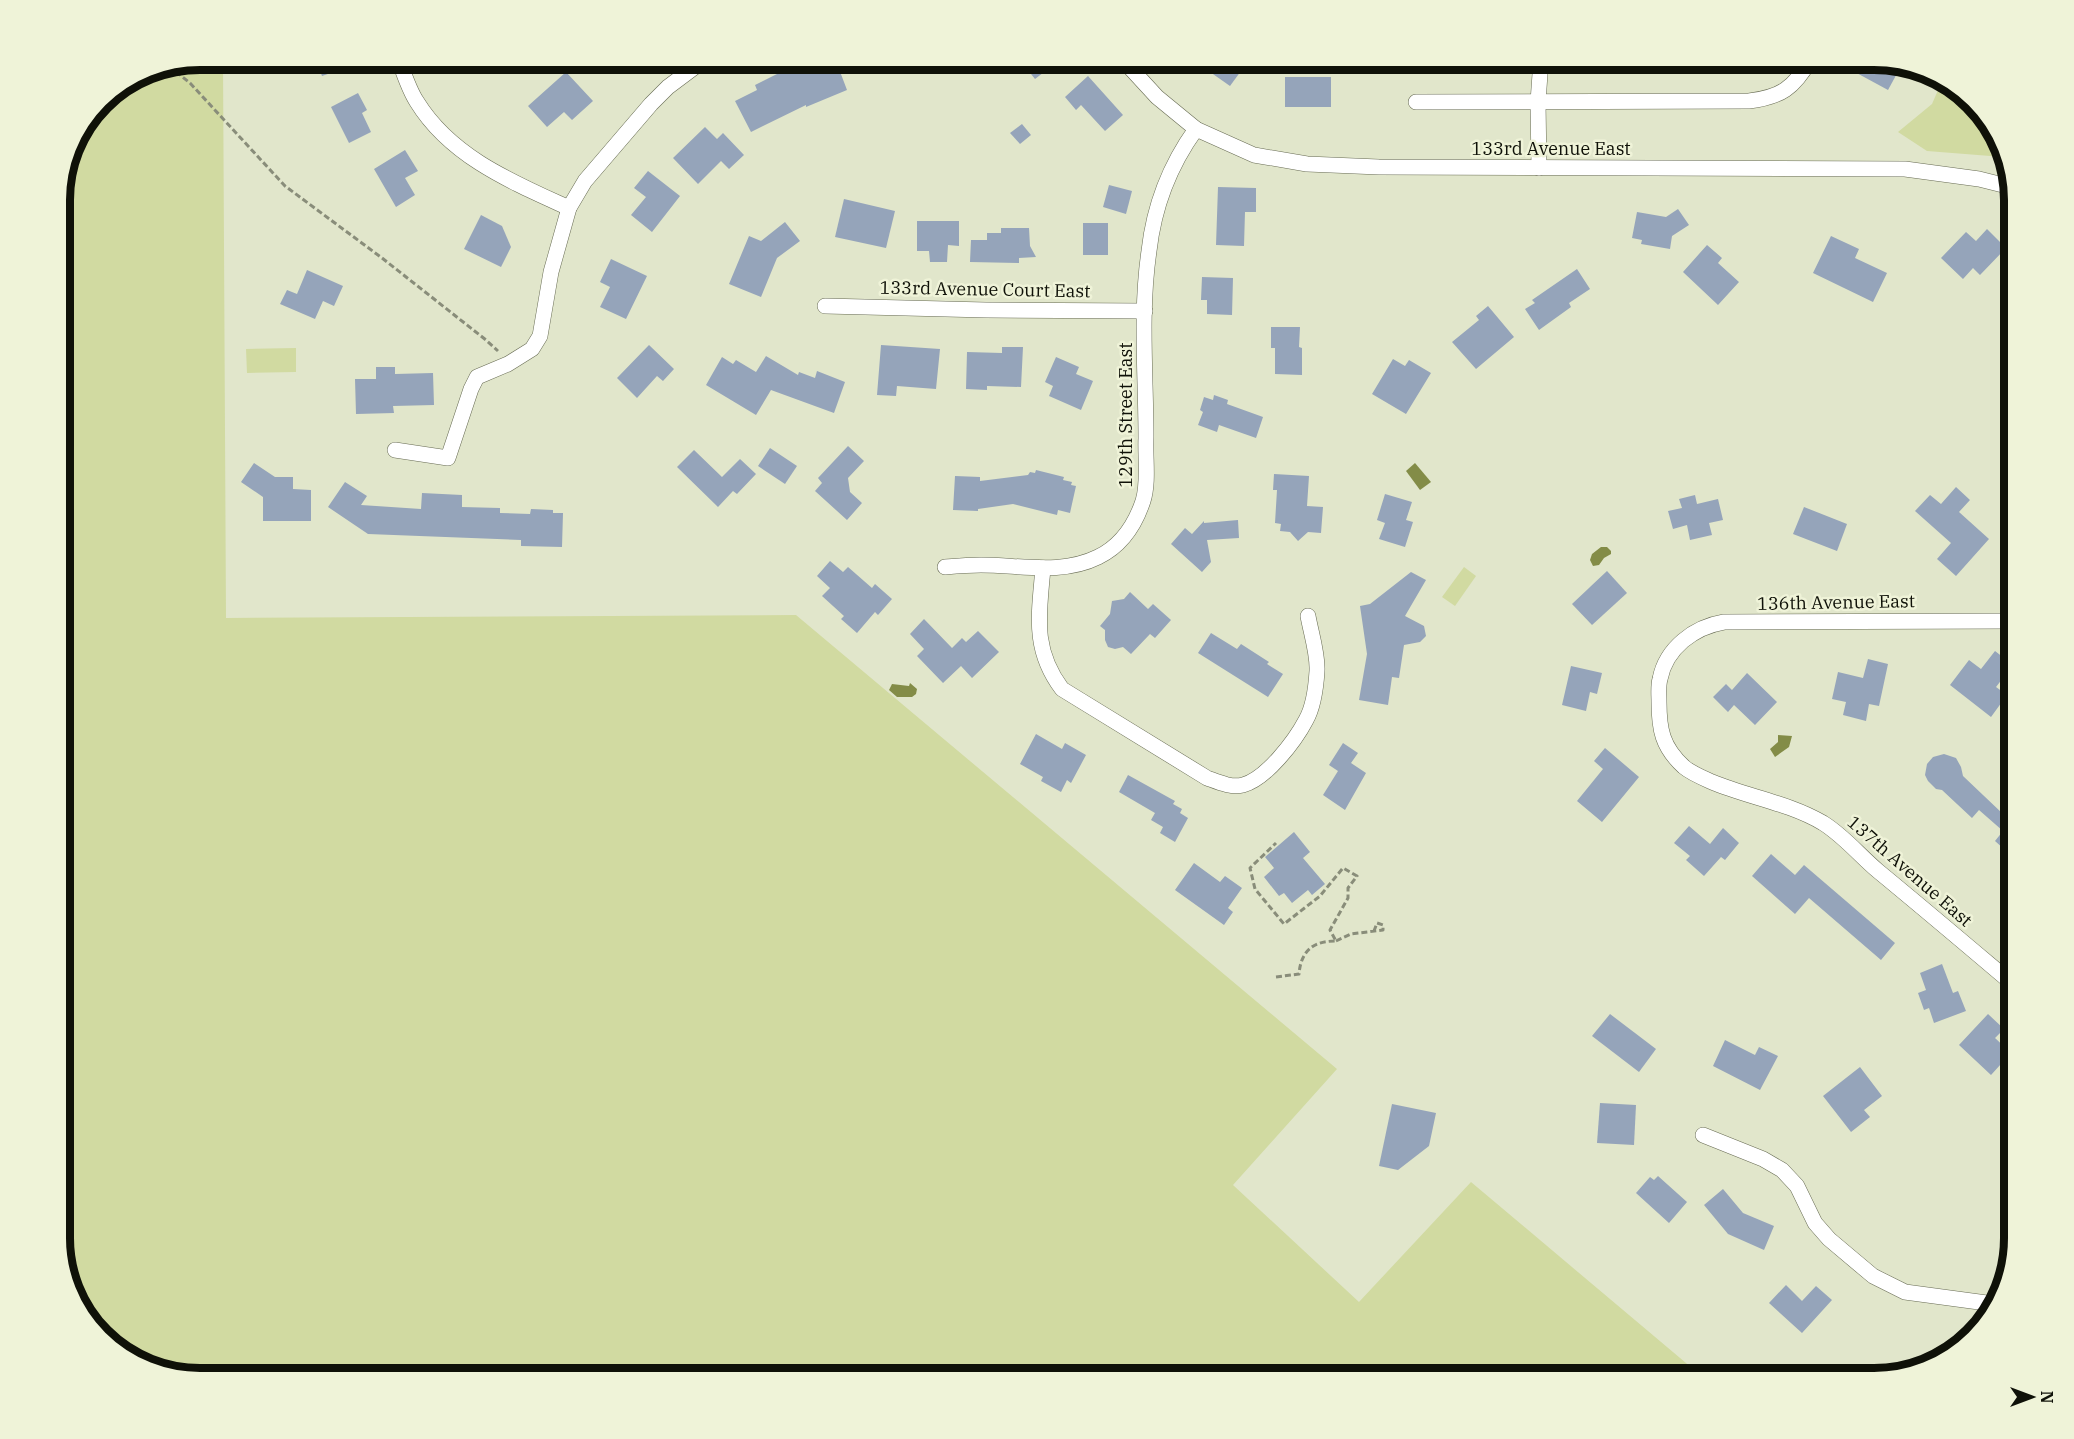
<svg xmlns="http://www.w3.org/2000/svg" width="2074" height="1439" font-family="'IBM Plex Serif',serif">
<rect width="100%" height="100%" fill="#e1e6cb"/>
<g fill="#d1daa1">
<polygon points="200,60 223,60 226,618 796,615 1337,1069 1233,1185 1359,1302 1471,1182 1705,1379 200,1379 122,1355 79,1309 60,1248 60,191 74,139 101,101 147,71"/>
<polygon points="1942,81 1952,84 1995,130 2003,157 1927,151 1898,132 1932,104"/>
<polygon points="296,348 296,372 247,373 246,349"/>
<polygon points="1464,567 1476,576 1455,606 1442,597"/>
</g>
<g fill="#838c47">
<polygon points="1415,463 1431,482 1420,490 1406,471"/>
<polygon points="1601,547 1607,547 1611,551 1611,554 1604,558 1599,565 1593,566 1590,560 1592,554"/>
<polygon points="910,683 917,689 916,694 912,697 897,697 889,690 892,684 909,686"/>
<polygon points="1778,735 1792,736 1789,747 1775,757 1770,749 1778,742"/>
</g>
<g fill="#95a4ba">
<polygon points="316,60 362,60 363,62 322,76"/>
<polygon points="805,60 812,60 815,69 836,61 847,90 806,107 806,105 751,132 735,101 757,90 755,85"/>
<polygon points="1020,60 1060,60 1035,79"/>
<polygon points="1193,60 1249,60 1230,86"/>
<polygon points="1859,60 1874,60 1900,68 1888,90 1853,71"/>
<polygon points="566,72 593,101 572,120 564,112 547,127 528,106"/>
<polygon points="1088,76 1123,115 1105,131 1081,105 1076,110 1065,97"/>
<rect x="1285" y="77" width="46" height="30"/>
<polygon points="358,93 367,110 362,113 371,132 349,143 331,107"/>
<polygon points="1022,124 1031,135 1020,144 1010,133"/>
<polygon points="705,127 717,139 723,133 744,155 729,169 721,161 698,184 673,158"/>
<polygon points="405,150 418,171 405,178 415,195 396,207 374,169"/>
<polygon points="648,171 680,196 652,232 631,215 646,197 634,188"/>
<polygon points="1109,185 1132,191 1126,214 1103,207"/>
<polygon points="1218,187 1256,188 1256,212 1245,212 1244,246 1216,245"/>
<polygon points="844,199 895,211 886,248 835,237"/>
<polygon points="1678,209 1689,225 1672,236 1670,249 1641,244 1642,240 1632,238 1637,212 1666,217"/>
<polygon points="481,215 502,226 511,247 501,267 464,249"/>
<polygon points="917,221 959,221 959,246 948,245 947,262 930,262 929,251 917,251"/>
<polygon points="785,222 800,241 777,258 761,297 729,284 749,236 761,241"/>
<rect x="1083" y="223" width="25" height="32"/>
<polygon points="1001,228 1029,228 1030,246 1036,257 1019,258 1019,263 970,262 971,240 987,240 987,233 1001,233"/>
<polygon points="1987,229 2006,248 1980,275 1973,268 1963,279 1941,258 1966,232 1976,241"/>
<polygon points="1831,236 1859,249 1855,258 1887,273 1873,302 1813,273"/>
<polygon points="1707,245 1722,258 1718,263 1739,282 1718,305 1683,272"/>
<polygon points="611,259 647,276 626,319 600,307 610,287 600,282"/>
<polygon points="1577,269 1590,289 1569,303 1571,307 1539,330 1525,309 1535,303 1532,300"/>
<polygon points="307,270 343,286 334,306 323,301 315,319 280,304 287,290 297,294"/>
<polygon points="1202,277 1233,278 1232,315 1207,314 1207,300 1201,300"/>
<polygon points="1488,306 1514,337 1476,369 1452,342 1479,320 1476,316"/>
<polygon points="1271,327 1300,327 1299,347 1302,348 1302,375 1275,374 1275,348 1271,348"/>
<polygon points="649,345 674,369 663,381 657,376 637,398 617,378"/>
<polygon points="881,345 940,349 936,389 897,386 896,396 877,395"/>
<polygon points="1002,347 1023,347 1021,387 987,386 987,390 966,389 967,352 1002,353"/>
<polygon points="766,356 798,375 799,372 815,378 817,371 845,382 834,413 771,390 756,415 706,385 722,357 733,364 736,360 756,372"/>
<polygon points="1056,357 1079,367 1076,374 1093,381 1081,410 1049,396 1053,386 1045,382"/>
<polygon points="1393,359 1405,366 1409,360 1431,373 1406,414 1372,394"/>
<polygon points="376,367 395,367 395,374 433,373 434,405 393,406 394,413 356,414 355,379 376,379"/>
<polygon points="1214,395 1228,400 1227,404 1263,417 1256,438 1219,425 1217,432 1198,425 1203,412 1200,410 1204,397 1213,400"/>
<polygon points="848,446 864,461 848,478 850,492 862,503 847,520 815,491 822,483 818,478"/>
<polygon points="770,448 797,466 785,484 758,466"/>
<polygon points="694,450 722,477 740,459 756,474 737,494 733,491 718,507 677,467"/>
<polygon points="254,463 275,477 293,477 293,489 311,490 311,521 263,521 263,497 241,482"/>
<polygon points="1036,470 1064,477 1063,480 1072,482 1071,485 1076,486 1070,513 1058,510 1057,515 1013,504 978,509 978,511 953,510 955,476 980,477 980,481 1028,475 1030,472 1035,473"/>
<polygon points="1274,474 1309,476 1307,506 1323,507 1321,533 1308,532 1298,541 1290,532 1280,531 1281,524 1275,523 1277,490 1273,490"/>
<polygon points="345,482 367,496 361,505 421,509 422,493 462,495 462,507 500,508 500,513 530,514 531,509 553,510 553,513 563,513 562,547 521,546 521,540 368,534 328,507"/>
<polygon points="1956,487 1970,500 1959,512 1989,539 1956,576 1937,559 1951,543 1915,511 1930,495 1941,504"/>
<polygon points="1385,494 1412,502 1406,520 1413,522 1405,547 1379,539 1385,523 1377,520"/>
<polygon points="1695,495 1697,504 1718,499 1723,520 1709,523 1712,535 1690,540 1687,525 1673,529 1668,511 1682,508 1679,499"/>
<polygon points="1804,507 1847,524 1837,551 1793,534"/>
<polygon points="1238,520 1239,538 1207,540 1211,562 1202,572 1171,544 1185,528 1192,534 1204,521 1204,523"/>
<polygon points="830,561 843,572 848,567 872,588 875,584 892,599 878,615 875,612 857,633 841,619 844,616 822,596 830,588 817,576"/>
<polygon points="1607,571 1627,593 1592,625 1572,604"/>
<polygon points="1411,572 1426,580 1405,616 1424,626 1426,636 1420,642 1404,645 1399,678 1392,677 1388,705 1359,700 1367,654 1360,606 1370,604"/>
<polygon points="1130,592 1148,609 1153,604 1171,620 1155,638 1150,634 1131,654 1123,647 1115,649 1108,647 1105,640 1105,630 1100,626 1110,614 1112,601 1124,599"/>
<polygon points="924,619 952,648 962,638 966,642 978,631 999,652 972,678 961,666 943,683 917,656 924,649 910,634"/>
<polygon points="1211,633 1237,649 1241,644 1269,662 1267,664 1283,674 1268,697 1198,653"/>
<polygon points="1995,651 2013,665 1996,687 2007,695 1991,717 1950,685 1969,660 1981,669"/>
<polygon points="1868,659 1888,664 1879,706 1869,704 1866,721 1843,715 1846,702 1832,699 1838,672 1863,678"/>
<polygon points="1571,666 1602,673 1597,694 1590,692 1586,711 1562,705"/>
<polygon points="1747,673 1777,702 1755,725 1734,705 1728,712 1713,697 1726,684 1732,690"/>
<polygon points="1036,734 1062,749 1065,743 1086,755 1071,783 1067,780 1061,792 1041,781 1043,777 1020,764"/>
<polygon points="1343,743 1358,753 1351,763 1366,773 1345,810 1323,795 1338,771 1329,765"/>
<polygon points="1605,748 1639,777 1602,822 1577,801 1603,769 1594,761"/>
<polygon points="1944,754 1956,758 1961,767 1963,776 2003,814 2014,802 2014,858 1995,841 2003,831 1979,810 1972,818 1942,790 1936,789 1928,781 1925,775 1927,764 1933,757"/>
<polygon points="1128,775 1175,801 1173,804 1182,809 1180,813 1188,818 1175,842 1160,833 1163,827 1151,820 1155,813 1119,792"/>
<polygon points="1689,826 1710,844 1723,828 1739,843 1725,860 1721,857 1704,876 1686,860 1690,856 1674,843"/>
<polygon points="1294,832 1310,852 1303,858 1325,884 1312,895 1308,890 1292,903 1284,893 1279,896 1264,877 1274,868 1265,857"/>
<polygon points="1771,854 1795,875 1804,865 1895,943 1881,960 1809,898 1795,914 1752,876"/>
<polygon points="1194,863 1220,882 1225,876 1242,888 1228,908 1233,912 1224,925 1175,890"/>
<polygon points="1942,964 1953,993 1958,991 1966,1011 1934,1023 1929,1008 1924,1010 1918,993 1926,990 1920,973"/>
<polygon points="1610,1014 1656,1049 1639,1072 1592,1036"/>
<polygon points="1988,1014 2004,1029 1995,1038 2011,1053 1991,1075 1959,1045"/>
<polygon points="1725,1040 1755,1055 1759,1047 1778,1056 1760,1090 1713,1066"/>
<polygon points="1860,1067 1882,1096 1864,1110 1870,1117 1851,1132 1823,1096"/>
<polygon points="1600,1103 1636,1105 1634,1145 1597,1143"/>
<polygon points="1392,1104 1436,1113 1429,1146 1398,1170 1379,1166"/>
<polygon points="1658,1176 1687,1202 1669,1223 1636,1193 1650,1177 1654,1180"/>
<polygon points="1723,1189 1743,1213 1774,1226 1764,1250 1728,1234 1704,1205"/>
<polygon points="1786,1285 1802,1301 1816,1286 1832,1300 1802,1333 1769,1303"/>
</g>
<g fill="none" stroke-linecap="round" stroke-linejoin="round">
<defs>
<g id="street">
<path d="M399,60C404,74 409,90 417,102C451,157 512,182 569,208"/>
<polyline points="1123,60 1157,97 1196,129 1254,155 1307,164 1379,167 1905,169 1979,179 2011,187"/>
<path d="M1416,102L1749,101C1781,97 1794,88 1810,60"/>
<polyline points="1539,168 1538,102 1541,60"/>
<polyline points="825,306 986,310 1145,311"/>
<polyline points="395,450 448,458 471,389 477,377 508,364 532,349 540,336 551,272 569,208 585,181 651,104 668,87 704,60"/>
<path d="M945,567C957,566 969,565 981,565C1020,565 1062,575 1098,557C1121,546 1135,525 1143,501C1149,482 1145,458 1146,438C1146,376 1140,312 1149,251C1154,206 1170,165 1196,129"/>
<path d="M1043,568C1039,615 1032,649 1062,689L1207,778C1218,782 1231,788 1243,785C1266,779 1295,741 1306,720C1314,706 1316,687 1317,671C1318,654 1311,633 1308,616"/>
<path d="M2014,621L1724,622C1694,627 1666,648 1660,679C1658,686 1659,694 1659,702C1659,729 1662,747 1684,767C1691,773 1703,778 1712,782C1748,797 1789,803 1823,823C1844,836 1859,855 1878,871C1923,908 1969,947 2014,985"/>
<polyline points="1703,1135 1763,1159 1782,1170 1797,1186 1815,1223 1829,1239 1873,1276 1905,1292 1994,1304"/>
</g>
</defs>
<use href="#street" stroke="#676b53" stroke-width="16"/>
<g stroke="#898d7a" stroke-width="3" stroke-dasharray="6 3" stroke-linecap="butt">
<polyline points="169,66 190,83 285,186 382,258 486,340 498,351"/>
<polyline points="1336,941 1351,934 1383,930 1383,925 1377,923 1374,931"/>
<path d="M1276,977L1299,974C1301,950 1314,941 1336,941L1330,930L1348,898V888L1357,876L1343,868L1320,896L1284,924L1255,889L1250,868L1276,843"/>
</g>
<use href="#street" stroke="#fff" stroke-width="15"/>
</g>
<g text-anchor="middle" dominant-baseline="central" stroke-width="5" stroke-linejoin="round" paint-order="stroke">
<g font-size="18" fill="#0f1108" stroke="#eff3d8">
<text x="1551" y="148">133rd Avenue East</text>
<text transform="translate(985 289) rotate(1)">133rd Avenue Court East</text>
<text transform="translate(1125 415) rotate(-90)">129th Street East</text>
<text transform="translate(1836 602) rotate(-1)">136th Avenue East</text>
<text transform="translate(1910 871) rotate(41)">137th Avenue East</text>
</g>
</g>
<path d="M0 0H2074V1439H0ZM200 70H1874A130 130 0 0 1 2004 200V1238A130 130 0 0 1 1874 1368H200A130 130 0 0 1 70 1238V200A130 130 0 0 1 200 70Z" fill="#eff3d8" fill-rule="evenodd"/>
<path fill="none" stroke="#0f1108" stroke-width="8" d="M200 70H1874A130 130 0 0 1 2004 200V1238A130 130 0 0 1 1874 1368H200A130 130 0 0 1 70 1238V200A130 130 0 0 1 200 70Z"/>
<g transform="translate(2032 1397) rotate(90)" stroke="#eff3d8" stroke-width="4.5" paint-order="stroke">
<path d="M0-4.5L10 22L0 15L-10 22Z" fill="#0f1108"/>
<text y="-9" font-size="16" font-weight="bold" text-anchor="middle" fill="#0f1108">N</text>
</g>
</svg>
